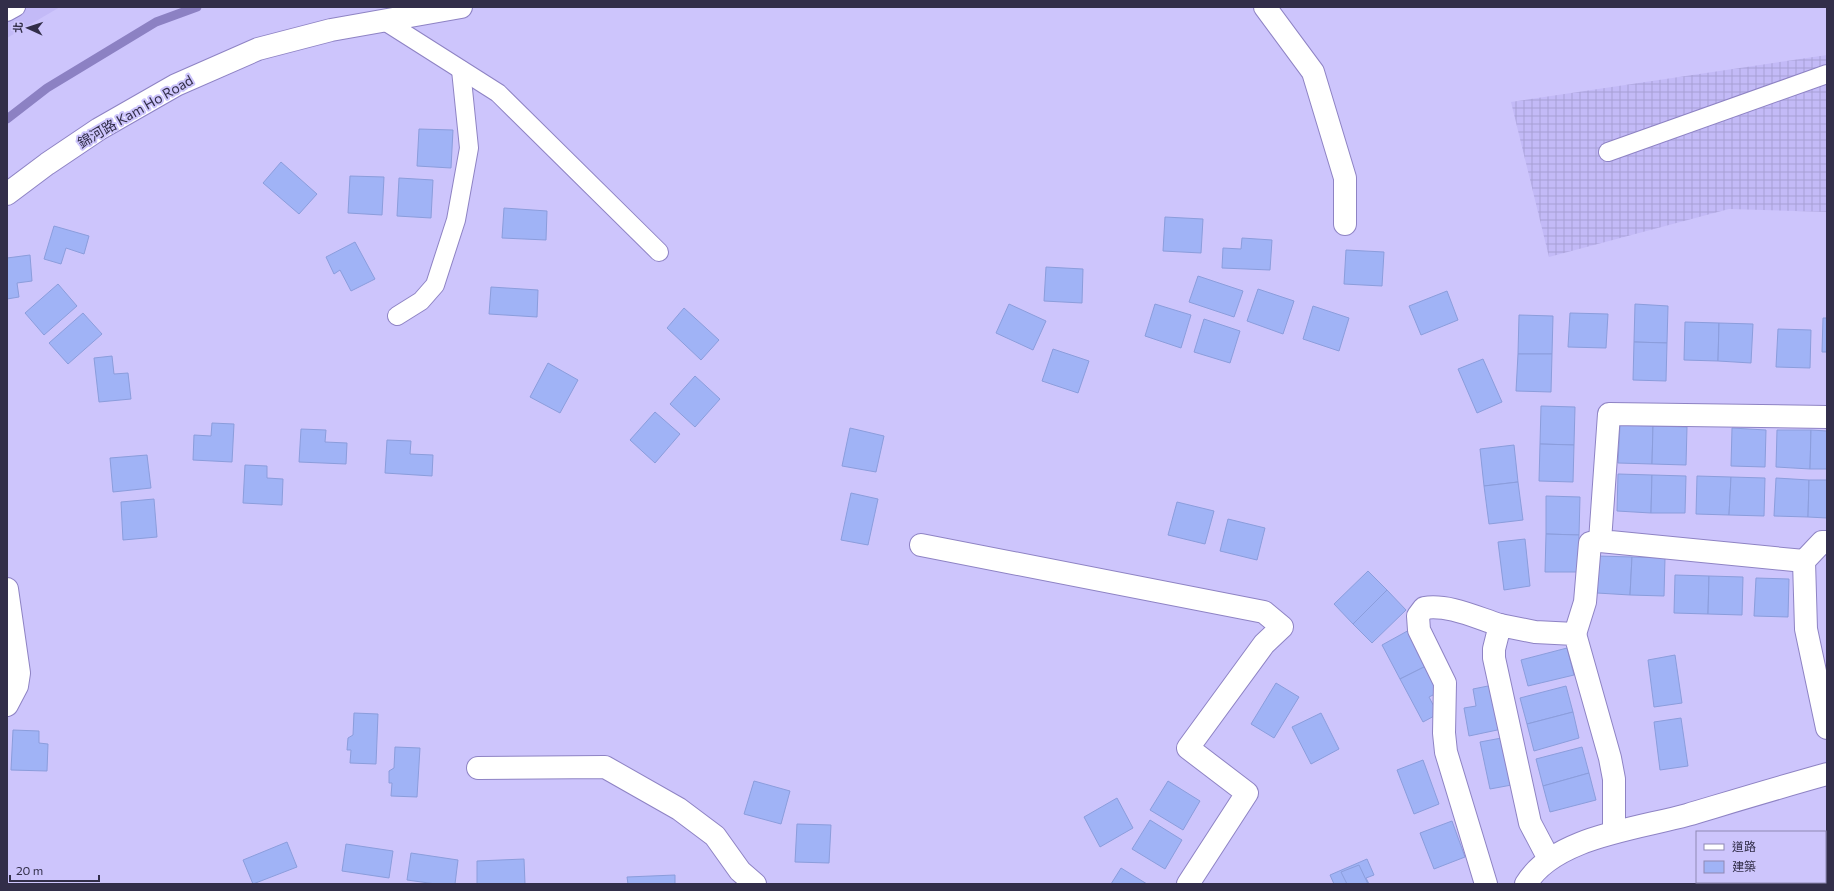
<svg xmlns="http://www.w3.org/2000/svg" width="1834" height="891" font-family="Commissioner,'Noto Sans TC',sans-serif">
<defs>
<pattern id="industrial-grid" width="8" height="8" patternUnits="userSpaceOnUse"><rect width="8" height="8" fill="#c3baf7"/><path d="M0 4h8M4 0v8" fill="none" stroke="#a8a0d5"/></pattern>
</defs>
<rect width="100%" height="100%" fill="#cdc5fc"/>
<polygon fill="#c3baf7" points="7,7 60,7 7,38"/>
<polygon fill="url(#industrial-grid)" points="1827,55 1827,212 1729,209 1549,257 1511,102"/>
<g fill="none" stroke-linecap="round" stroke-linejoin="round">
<polyline stroke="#8c81c3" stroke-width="9" points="7,119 47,88 156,22 197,7"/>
</g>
<g fill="#a0b3f6" stroke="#8b9ddc">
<polygon points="419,129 453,130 451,168 417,166"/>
<polygon points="281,162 317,194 299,214 263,183"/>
<polygon points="350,176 384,177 382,215 348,213"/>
<polygon points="399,178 433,180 431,218 397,216"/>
<polygon points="504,208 547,211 546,240 502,238"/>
<polygon points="1165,217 1203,219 1201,253 1163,251"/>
<polygon points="54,226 89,236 84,254 66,248 61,264 44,259"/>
<polygon points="1242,238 1272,240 1270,270 1222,268 1223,248 1241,249"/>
<polygon points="355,242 375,279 351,291 340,270 334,274 326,257"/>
<polygon points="1346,250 1384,252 1382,286 1344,284"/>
<polygon points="30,255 32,281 17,283 19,297 7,299 7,258"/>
<polygon points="1046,267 1083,269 1082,303 1044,301"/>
<polygon points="1198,276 1243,291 1234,317 1189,302"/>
<polygon points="58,284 77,306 44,335 25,313"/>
<polygon points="491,287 538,290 537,317 489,314"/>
<polygon points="1258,289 1294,301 1283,334 1247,321"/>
<polygon points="1447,291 1458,320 1421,335 1409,306"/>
<polygon points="1009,304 1046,321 1033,350 996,333"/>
<polygon points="1155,304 1191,315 1181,348 1145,336"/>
<polygon points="1635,304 1668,306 1667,343 1634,342"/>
<polygon points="1313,306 1349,318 1339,351 1303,339"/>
<polygon points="684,308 719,340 701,360 667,328"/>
<polygon points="83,313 102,334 68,364 49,343"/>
<polygon points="1570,313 1608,314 1606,348 1568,347"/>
<polygon points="1519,315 1553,316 1552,354 1518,354"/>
<polygon points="1823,318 1827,318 1827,352 1822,352"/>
<polygon points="1204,319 1240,331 1230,363 1194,352"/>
<polygon points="1685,322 1719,323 1718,361 1684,360"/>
<polygon points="1719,323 1753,324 1751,363 1718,361"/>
<polygon points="1778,329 1811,330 1810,368 1776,367"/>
<polygon points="1634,342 1667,343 1666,381 1633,380"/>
<polygon points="1053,349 1089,361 1078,393 1042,381"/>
<polygon points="1518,354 1552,354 1551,392 1516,391"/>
<polygon points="112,356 114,374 128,373 131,399 99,402 94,358"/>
<polygon points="1483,359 1502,402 1477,413 1458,369"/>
<polygon points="548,363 578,380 560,413 530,397"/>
<polygon points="695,376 720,399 695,427 670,404"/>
<polygon points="1541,406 1575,407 1574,445 1540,444"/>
<polygon points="655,412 680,434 655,463 630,440"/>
<polygon points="212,423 234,424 232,462 193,460 194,435 211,436"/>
<polygon points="1620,425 1653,426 1652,464 1618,463"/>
<polygon points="1653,426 1687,427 1686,465 1652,464"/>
<polygon points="850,428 884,436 876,472 842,466"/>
<polygon points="1732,428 1766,430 1765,467 1731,466"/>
<polygon points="301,429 326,430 325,442 347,443 346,464 299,462"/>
<polygon points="1777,430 1811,430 1810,469 1776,467"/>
<polygon points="1811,430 1827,431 1827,469 1810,469"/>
<polygon points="387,440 411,441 410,454 433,455 432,476 385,473"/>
<polygon points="1540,444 1574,445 1573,482 1539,481"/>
<polygon points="1514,445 1518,482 1484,486 1480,449"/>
<polygon points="147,455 151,488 113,492 110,458"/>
<polygon points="245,465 267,466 267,478 283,479 282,505 243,503"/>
<polygon points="1618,474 1652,475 1651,513 1617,511"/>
<polygon points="1652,475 1686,476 1685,513 1651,513"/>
<polygon points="1697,476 1731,477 1729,515 1696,514"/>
<polygon points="1731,477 1765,478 1764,516 1729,515"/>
<polygon points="1776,478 1809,480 1808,517 1774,516"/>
<polygon points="1809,480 1827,480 1827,518 1808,517"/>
<polygon points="1518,482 1523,520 1489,524 1484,486"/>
<polygon points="851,493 878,499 868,545 841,540"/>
<polygon points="1546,496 1580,497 1579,535 1546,534"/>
<polygon points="154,499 157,537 123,540 121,502"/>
<polygon points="1177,502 1214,511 1205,544 1168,535"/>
<polygon points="1228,519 1265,528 1257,560 1220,551"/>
<polygon points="1546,534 1579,535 1578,572 1545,572"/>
<polygon points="1525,539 1530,586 1504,590 1498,542"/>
<polygon points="1598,556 1632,557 1630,595 1597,593"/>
<polygon points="1632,557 1665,558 1664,596 1630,595"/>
<polygon points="1368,571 1387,590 1353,624 1334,604"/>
<polygon points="1675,575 1709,576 1708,614 1674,613"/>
<polygon points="1709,576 1743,577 1742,615 1708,614"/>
<polygon points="1756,578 1789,579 1788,617 1754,616"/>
<polygon points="1387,590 1406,610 1372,643 1353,624"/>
<polygon points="1411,629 1430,664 1400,679 1382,645"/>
<polygon points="1567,648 1574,675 1528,686 1521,660"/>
<polygon points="1675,655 1682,703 1654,707 1648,660"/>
<polygon points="1430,664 1443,690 1429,697 1438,714 1423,722 1400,679"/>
<polygon points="1276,683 1299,697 1274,738 1251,724"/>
<polygon points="1493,685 1502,729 1469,736 1464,708 1476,706 1473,689"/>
<polygon points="1566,686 1573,712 1527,724 1520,698"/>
<polygon points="1573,712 1579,738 1534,751 1527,724"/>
<polygon points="354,713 378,714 376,764 350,763 351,750 347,750 348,738 353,735"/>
<polygon points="1321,713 1339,749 1311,764 1292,727"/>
<polygon points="1681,718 1688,766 1660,770 1654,722"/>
<polygon points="13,730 39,731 39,743 48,744 47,771 11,770"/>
<polygon points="1507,737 1517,784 1490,789 1480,742"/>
<polygon points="395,747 420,748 417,797 391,796 392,783 389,783 389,771 394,768"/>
<polygon points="1582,747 1589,773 1543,786 1536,759"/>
<polygon points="1423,760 1439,804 1414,814 1397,770"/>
<polygon points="1589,773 1596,800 1550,812 1543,786"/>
<polygon points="754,781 790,791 781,824 744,814"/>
<polygon points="1168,781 1200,801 1183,830 1150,810"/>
<polygon points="1117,798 1133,828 1100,847 1084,817"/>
<polygon points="1150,820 1182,840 1165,869 1132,849"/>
<polygon points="1452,821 1465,857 1434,869 1420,833"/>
<polygon points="797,824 831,825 829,863 795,862"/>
<polygon points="287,842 297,867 253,884 243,860"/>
<polygon points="346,844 393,851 389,878 342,871"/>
<polygon points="411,853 458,860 455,884 436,884 407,880"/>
<polygon points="524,859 525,884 477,884 477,861"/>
<polygon points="1367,859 1374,875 1366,878 1369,884 1334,884 1330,875"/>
<polygon points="1359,865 1368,884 1347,884 1341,872"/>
<polygon points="1121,868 1147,884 1111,884"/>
<polygon points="675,875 675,884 628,884 627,877"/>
</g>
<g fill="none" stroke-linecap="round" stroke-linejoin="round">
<defs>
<g id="lane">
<polyline points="7,12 16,7"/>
<polyline points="383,20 498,93 659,252"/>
<polyline points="1608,152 1827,74"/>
<polyline points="397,316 421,301 435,285 456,220 469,148 461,70"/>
</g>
<g id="street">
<polyline points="1265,7 1313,72 1345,178 1345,224"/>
<polyline points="7,194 47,164 99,129 176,85 258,49 331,30 461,7"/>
<polyline points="1827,542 1822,542 1804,561 1806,629 1827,728"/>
<polyline points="921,545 1264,612 1282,627 1264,644 1188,748 1247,793 1188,884"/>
<polyline points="1804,561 1600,541 1609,414 1827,417"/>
<polyline points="7,589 19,673 17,686 7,705"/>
<polyline points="1575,634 1585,602 1590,543 1600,541"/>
<polyline points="478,768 605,767 679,809 715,836 740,871 755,884"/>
<polyline points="1549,859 1530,823 1494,658 1494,649 1500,625 1535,632 1575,634 1610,758 1614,779 1614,832"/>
<path d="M1486,884L1446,752L1444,733L1445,683L1419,630L1418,616L1424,608C1449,604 1477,618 1500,625"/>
<path d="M1526,884C1554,837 1637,829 1687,815C1734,801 1780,787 1827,774"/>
</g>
</defs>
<use href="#lane" stroke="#8e83c4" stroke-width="20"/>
<use href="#street" stroke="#8e83c4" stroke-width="24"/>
<use href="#lane" stroke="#fff" stroke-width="18"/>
<use href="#street" stroke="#fff" stroke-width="22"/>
</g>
<g text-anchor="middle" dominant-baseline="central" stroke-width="4" stroke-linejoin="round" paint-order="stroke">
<g font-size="14" fill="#322e49" stroke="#cdc5fc">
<text transform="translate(135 111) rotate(-30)">錦河路 Kam Ho Road</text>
</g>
</g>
<rect width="1834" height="891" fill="none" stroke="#322e49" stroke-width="16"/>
<rect x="1696" y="831" width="130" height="52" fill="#cdc5fc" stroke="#8f89b4"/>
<rect x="1704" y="844" width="20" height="6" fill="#ffffff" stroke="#8f89b4"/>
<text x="1732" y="851" font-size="12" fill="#322e49">道路</text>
<rect x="1704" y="861" width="20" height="12" fill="#a0b3f6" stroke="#8f89b4"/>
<text x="1732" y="871" font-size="12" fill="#322e49">建築</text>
<g transform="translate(28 28) rotate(273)" stroke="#cdc5fc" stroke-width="3" paint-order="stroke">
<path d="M0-3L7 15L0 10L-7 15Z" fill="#322e49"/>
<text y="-6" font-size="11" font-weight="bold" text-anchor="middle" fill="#322e49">北</text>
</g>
<path d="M10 875v6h89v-6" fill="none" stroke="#322e49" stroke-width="2"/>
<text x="16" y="875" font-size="12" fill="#322e49" stroke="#cdc5fc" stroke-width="3" paint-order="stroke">20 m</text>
</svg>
